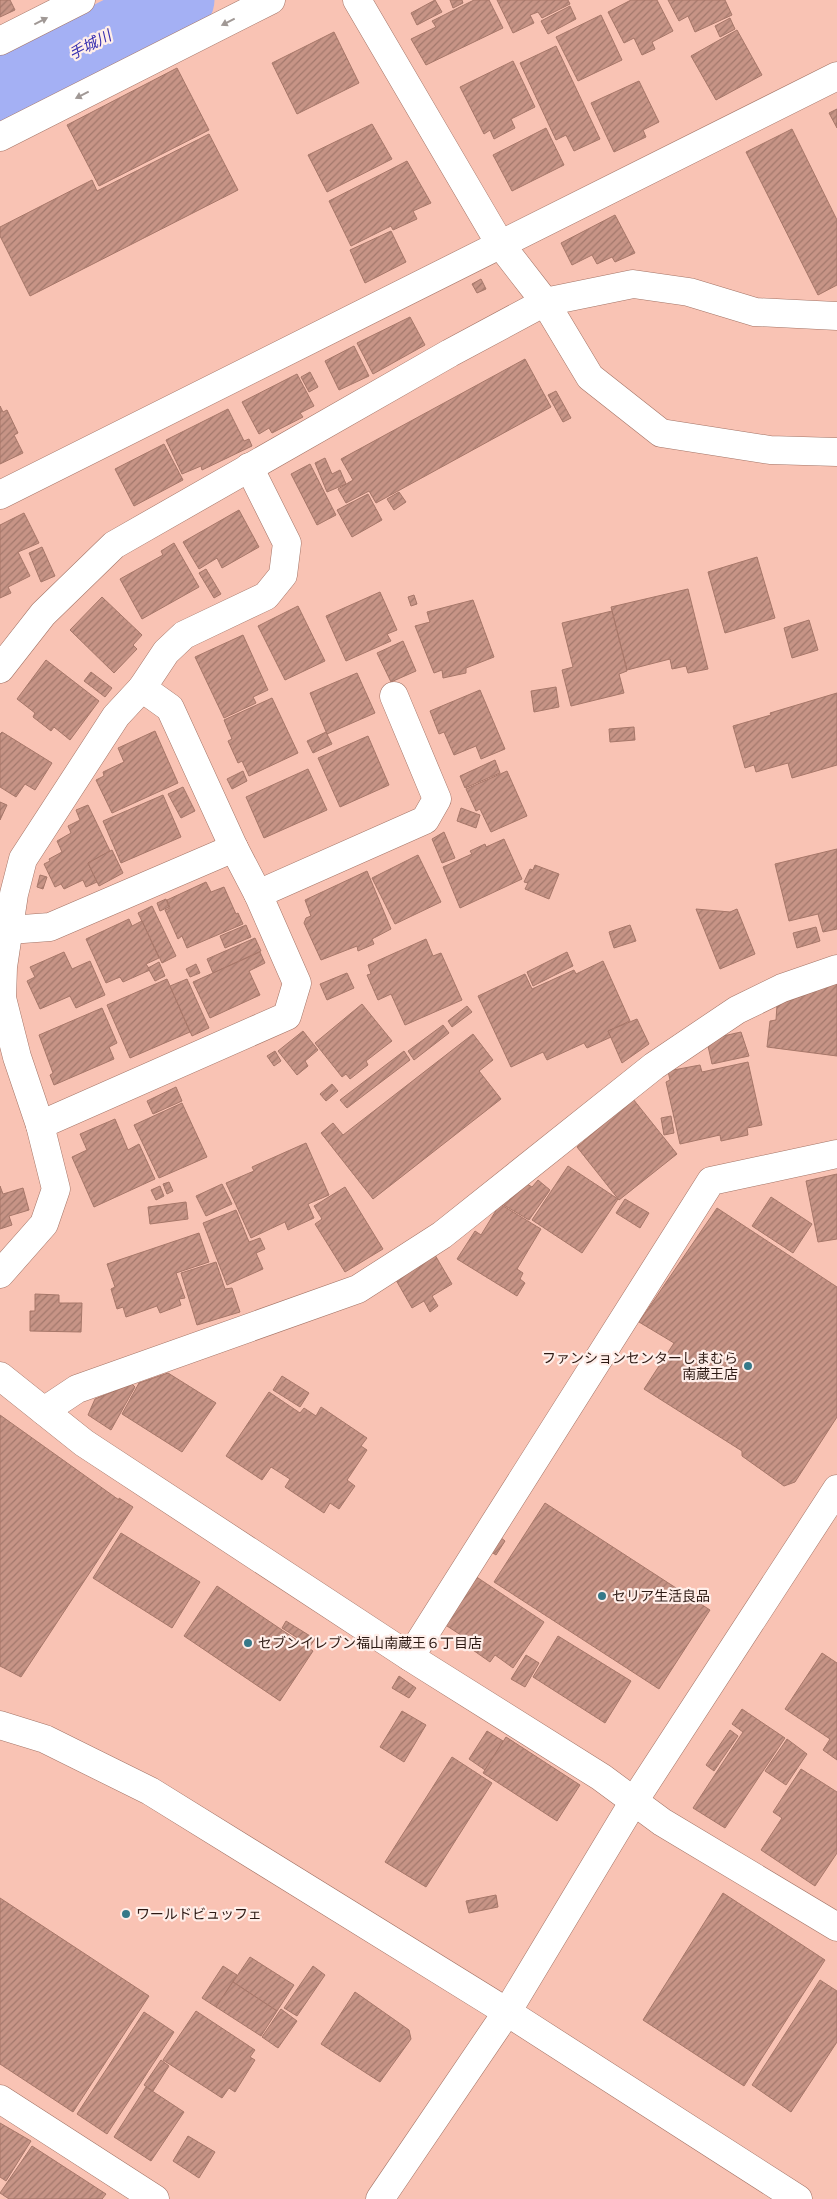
<svg xmlns="http://www.w3.org/2000/svg" width="837" height="2199" font-family="Roboto,'Noto Sans JP',sans-serif">
<defs>
<pattern id="building-hatch" width="6" height="6" patternUnits="userSpaceOnUse" patternTransform="scale(1.25)"><rect width="6" height="6" fill="#c79486"/><path d="M-1 1l2-2M0 6l6-6M5 7l2-2" fill="none" stroke="#a2786c"/></pattern>
</defs>
<rect width="100%" height="100%" fill="#f9c3b4"/>
<g fill="none" stroke-linecap="round" stroke-linejoin="round">
<polyline stroke="#a4b0f4" stroke-width="69" points="0,91 180,0"/>
</g>
<g fill="url(#building-hatch)" stroke="#a77769">
<polygon points="0,0 10,0 15,10 0,17"/>
<polygon points="435,0 442,12 417,25 411,13"/>
<polygon points="450,0 462,0 463,3 453,8"/>
<polygon points="474,0 489,0 503,28 426,65 411,39 436,27 432,21"/>
<polygon points="497,0 568,0 570,4 542,18 538,12 530,15 534,23 513,33"/>
<polygon points="631,0 657,0 673,31 652,42 655,49 642,55 634,38 624,43 608,12"/>
<polygon points="668,0 725,0 732,15 695,32 688,16 679,21"/>
<polygon points="570,6 576,19 548,34 541,21"/>
<polygon points="601,15 622,60 578,81 556,37"/>
<polygon points="730,18 735,29 720,37 715,26"/>
<polygon points="737,30 762,75 716,100 691,56"/>
<polygon points="334,32 359,83 297,114 272,63"/>
<polygon points="556,46 600,139 574,151 566,135 556,140 520,63"/>
<polygon points="513,61 535,107 511,119 515,128 494,139 490,130 484,134 460,87"/>
<polygon points="177,68 209,130 99,186 67,125"/>
<polygon points="639,81 659,122 643,130 646,137 614,152 591,103"/>
<polygon points="837,109 837,128 829,113"/>
<polygon points="372,124 392,159 327,192 308,155"/>
<polygon points="546,128 564,165 512,191 493,155"/>
<polygon points="792,129 837,220 837,285 818,295 746,152"/>
<polygon points="209,134 238,190 30,296 0,236 0,227 92,180 97,191"/>
<polygon points="407,161 431,203 413,211 417,219 393,230 391,226 351,246 329,201"/>
<polygon points="615,215 635,253 615,262 612,257 597,264 592,255 572,265 561,243"/>
<polygon points="391,231 406,262 365,283 350,250"/>
<polygon points="481,279 486,289 477,293 472,284"/>
<polygon points="410,317 425,345 373,374 357,343"/>
<polygon points="354,346 369,376 339,390 325,361"/>
<polygon points="525,359 551,407 376,503 369,491 346,503 338,489 353,480 341,459"/>
<polygon points="310,372 318,387 309,392 301,377"/>
<polygon points="297,374 314,406 300,413 303,417 272,433 269,428 259,434 242,402"/>
<polygon points="556,391 571,418 563,422 548,395"/>
<polygon points="0,406 3,412 7,410 18,433 14,435 23,453 0,464"/>
<polygon points="228,409 244,441 249,439 252,446 202,470 201,466 182,474 166,440"/>
<polygon points="164,444 183,480 134,506 115,469"/>
<polygon points="325,458 332,474 340,470 346,484 327,492 315,463"/>
<polygon points="310,464 336,515 317,525 291,474"/>
<polygon points="399,492 406,502 394,510 387,499"/>
<polygon points="368,494 382,520 352,537 337,510"/>
<polygon points="239,510 259,547 222,568 217,558 199,569 183,542"/>
<polygon points="24,513 39,543 18,552 30,576 8,587 11,593 0,598 0,525"/>
<polygon points="174,543 199,587 142,619 120,579 163,555 161,551"/>
<polygon points="42,547 55,576 41,582 29,553"/>
<polygon points="757,557 775,618 725,633 708,572"/>
<polygon points="206,569 221,594 214,598 199,573"/>
<polygon points="688,589 708,669 688,673 686,666 672,669 670,659 627,670 611,607"/>
<polygon points="380,592 397,630 387,634 391,641 346,661 326,616"/>
<polygon points="414,595 417,604 411,606 408,597"/>
<polygon points="102,597 142,635 133,645 137,649 114,673 70,630"/>
<polygon points="473,600 494,657 466,668 466,673 443,678 442,670 434,673 415,626 430,622 427,612"/>
<polygon points="298,606 325,661 285,680 258,626"/>
<polygon points="612,611 627,671 619,674 624,693 571,706 562,670 573,667 562,623"/>
<polygon points="809,620 818,650 792,658 784,628"/>
<polygon points="243,635 268,690 253,697 256,703 224,718 195,657"/>
<polygon points="403,641 416,671 391,682 377,653"/>
<polygon points="46,660 99,701 70,740 54,727 51,731 33,717 35,713 17,699"/>
<polygon points="91,672 112,688 105,697 84,681"/>
<polygon points="357,673 375,713 327,734 310,693"/>
<polygon points="556,687 559,707 534,712 531,691"/>
<polygon points="480,690 505,749 481,759 476,746 454,755 444,732 439,734 430,711"/>
<polygon points="837,693 837,765 792,778 788,763 756,772 754,765 745,768 733,726 771,715 770,713"/>
<polygon points="272,698 298,753 249,776 242,761 238,763 228,741 232,739 224,720"/>
<polygon points="634,727 635,740 610,742 609,729"/>
<polygon points="155,731 178,783 112,813 96,780 104,776 103,772 124,762 118,748"/>
<polygon points="2,732 52,763 35,790 25,784 16,797 0,787 0,734"/>
<polygon points="326,732 332,744 313,753 307,741"/>
<polygon points="368,736 389,785 340,807 318,758"/>
<polygon points="495,760 500,773 465,788 460,776"/>
<polygon points="308,769 327,810 264,838 246,797"/>
<polygon points="243,771 247,781 232,789 227,779"/>
<polygon points="507,771 527,816 491,832 480,809 476,811 466,789"/>
<polygon points="183,787 195,811 181,818 168,794"/>
<polygon points="163,795 181,837 121,863 103,821"/>
<polygon points="0,802 7,805 0,820"/>
<polygon points="88,805 110,851 88,863 97,882 86,887 83,880 64,889 61,884 55,887 44,864 50,861 49,859 62,852 57,841 71,833 68,826 80,820 76,810"/>
<polygon points="461,808 480,815 476,828 457,821"/>
<polygon points="444,832 455,858 442,863 432,839"/>
<polygon points="504,839 522,879 460,908 443,867 472,854 470,851 485,844 486,847"/>
<polygon points="837,849 837,929 823,932 818,914 789,921 775,864"/>
<polygon points="112,850 123,873 99,886 88,863"/>
<polygon points="418,855 441,902 395,924 372,878"/>
<polygon points="535,865 559,874 549,899 525,889 528,883 524,882 530,869 533,870"/>
<polygon points="367,871 391,929 372,939 374,944 358,951 357,946 321,960 304,923 306,918 311,916 305,900"/>
<polygon points="40,875 47,877 43,889 37,887"/>
<polygon points="206,882 211,892 224,887 236,914 238,913 243,924 187,948 182,936 178,939 165,910 170,908 167,900"/>
<polygon points="166,899 169,907 160,911 157,903"/>
<polygon points="152,906 176,956 162,963 138,913"/>
<polygon points="696,909 730,912 737,909 755,954 720,969"/>
<polygon points="129,919 132,926 142,921 159,958 146,964 150,970 123,982 120,977 106,983 86,939"/>
<polygon points="246,925 251,937 225,948 220,936"/>
<polygon points="630,925 636,941 614,948 609,932"/>
<polygon points="816,927 820,941 797,948 793,933"/>
<polygon points="255,938 261,951 213,973 207,959"/>
<polygon points="426,939 433,956 441,953 462,1000 405,1025 391,994 378,1000 367,975 371,974 368,965"/>
<polygon points="64,952 72,969 90,961 105,995 76,1008 70,996 40,1009 27,981 35,977 30,967"/>
<polygon points="260,952 265,963 249,971 260,995 210,1018 193,982"/>
<polygon points="567,952 573,966 533,986 527,972"/>
<polygon points="603,961 630,1021 608,1031 611,1037 587,1048 584,1043 547,1060 543,1052 511,1067 478,996 525,974 532,989 574,970 576,974"/>
<polygon points="159,962 165,976 155,981 148,968"/>
<polygon points="196,964 200,973 190,977 186,969"/>
<polygon points="347,973 354,988 327,1000 320,984"/>
<polygon points="167,979 190,1032 130,1058 107,1005"/>
<polygon points="187,979 209,1028 192,1036 170,986"/>
<polygon points="837,983 837,1056 767,1047 770,1021 776,1020 777,1005"/>
<polygon points="362,1004 392,1041 366,1061 368,1065 350,1079 346,1074 342,1077 315,1043"/>
<polygon points="467,1006 472,1012 452,1027 448,1021"/>
<polygon points="102,1008 117,1043 109,1047 114,1059 54,1085 50,1075 53,1073 39,1035"/>
<polygon points="637,1019 649,1044 622,1063 608,1031"/>
<polygon points="443,1025 449,1033 414,1060 408,1051"/>
<polygon points="303,1031 318,1050 305,1061 308,1066 297,1075 278,1051"/>
<polygon points="741,1032 749,1056 712,1064 708,1046 723,1036"/>
<polygon points="473,1034 493,1060 479,1071 501,1099 373,1199 321,1133 333,1123 343,1135"/>
<polygon points="275,1051 281,1061 274,1066 267,1056"/>
<polygon points="404,1051 410,1060 347,1108 340,1100"/>
<polygon points="748,1062 762,1125 747,1128 748,1135 721,1141 720,1135 680,1144 666,1082 670,1080 668,1071 700,1065 702,1072"/>
<polygon points="332,1084 338,1091 326,1101 320,1094"/>
<polygon points="176,1087 182,1101 153,1114 147,1101"/>
<polygon points="633,1099 677,1154 619,1200 577,1147"/>
<polygon points="182,1103 207,1157 159,1178 134,1125"/>
<polygon points="671,1116 674,1133 664,1135 661,1118"/>
<polygon points="115,1119 128,1150 139,1144 155,1179 94,1207 72,1157 87,1150 80,1134"/>
<polygon points="306,1143 329,1195 308,1204 314,1218 288,1230 285,1222 251,1238 226,1183 254,1171 252,1167"/>
<polygon points="568,1166 618,1199 582,1253 532,1220"/>
<polygon points="837,1174 837,1239 818,1242 806,1181"/>
<polygon points="538,1180 550,1190 529,1220 502,1204 527,1184 532,1187"/>
<polygon points="169,1182 173,1191 167,1194 163,1184"/>
<polygon points="222,1184 232,1204 206,1216 196,1196"/>
<polygon points="0,1186 3,1194 23,1188 29,1210 9,1216 12,1225 0,1229"/>
<polygon points="160,1186 164,1196 156,1200 151,1190"/>
<polygon points="345,1187 383,1249 345,1272 315,1224 322,1219 314,1206"/>
<polygon points="771,1197 812,1224 793,1253 752,1226"/>
<polygon points="625,1199 649,1213 640,1228 616,1213"/>
<polygon points="186,1202 188,1219 150,1224 148,1207"/>
<polygon points="500,1204 541,1229 517,1269 523,1273 520,1279 525,1283 517,1296 457,1259 475,1231 481,1235"/>
<polygon points="717,1208 837,1287 837,1417 795,1482 784,1486 742,1456 742,1451 644,1389 674,1343 639,1322"/>
<polygon points="236,1210 249,1242 260,1238 265,1249 256,1253 263,1269 227,1285 203,1223"/>
<polygon points="199,1233 209,1262 176,1273 185,1298 179,1299 181,1305 160,1313 157,1306 126,1317 123,1307 117,1309 111,1289 115,1287 107,1264"/>
<polygon points="435,1255 452,1284 432,1296 438,1306 430,1312 424,1301 412,1308 396,1280"/>
<polygon points="216,1262 225,1289 232,1288 240,1312 197,1325 181,1273"/>
<polygon points="35,1294 59,1295 59,1303 82,1303 81,1332 30,1331 30,1311 35,1311"/>
<polygon points="168,1373 216,1403 182,1452 122,1414 139,1383"/>
<polygon points="282,1376 309,1393 300,1407 273,1390"/>
<polygon points="132,1384 135,1387 111,1430 88,1415 95,1399"/>
<polygon points="269,1392 300,1413 304,1408 316,1416 321,1407 367,1438 361,1446 367,1450 347,1480 355,1486 339,1509 330,1503 324,1513 285,1487 290,1479 271,1467 262,1480 226,1456"/>
<polygon points="0,1415 119,1500 119,1498 133,1507 21,1677 0,1666"/>
<polygon points="545,1503 710,1610 659,1689 494,1582"/>
<polygon points="121,1533 200,1582 172,1628 93,1578"/>
<polygon points="495,1533 505,1541 496,1555 485,1548"/>
<polygon points="475,1576 544,1622 513,1668 495,1655 490,1662 470,1648 473,1643 444,1624"/>
<polygon points="217,1586 313,1651 280,1701 184,1636"/>
<polygon points="286,1621 315,1639 310,1646 282,1628"/>
<polygon points="558,1636 631,1681 605,1723 533,1677"/>
<polygon points="822,1653 837,1663 837,1760 823,1750 830,1739 785,1709"/>
<polygon points="526,1655 539,1663 525,1687 511,1679"/>
<polygon points="399,1676 416,1688 409,1698 392,1688"/>
<polygon points="742,1709 785,1738 725,1828 693,1808 743,1732 732,1724"/>
<polygon points="402,1711 426,1725 404,1762 380,1747"/>
<polygon points="730,1730 738,1736 714,1771 706,1765"/>
<polygon points="487,1731 503,1741 485,1770 469,1759"/>
<polygon points="506,1737 580,1785 557,1821 483,1773"/>
<polygon points="787,1739 807,1754 786,1785 765,1771"/>
<polygon points="452,1757 492,1783 426,1887 385,1862"/>
<polygon points="801,1769 837,1792 837,1853 815,1886 761,1850 782,1818 773,1812"/>
<polygon points="723,1893 825,1960 744,2086 643,2020"/>
<polygon points="496,1895 498,1907 469,1913 466,1901"/>
<polygon points="0,1898 149,1996 73,2112 0,2064"/>
<polygon points="250,1957 294,1985 277,2011 233,1982"/>
<polygon points="223,1966 237,1975 216,2007 202,1998"/>
<polygon points="313,1966 325,1975 297,2016 284,2008"/>
<polygon points="820,1980 837,1991 837,2042 791,2112 752,2085"/>
<polygon points="233,1982 277,2011 261,2036 216,2007"/>
<polygon points="355,1992 409,2030 411,2039 380,2082 321,2044"/>
<polygon points="281,2009 297,2021 278,2048 262,2037"/>
<polygon points="196,2011 255,2050 250,2057 255,2060 235,2092 229,2088 222,2098 163,2060"/>
<polygon points="144,2012 174,2032 107,2134 77,2114"/>
<polygon points="161,2060 169,2066 153,2091 144,2085"/>
<polygon points="146,2087 184,2112 151,2161 114,2137"/>
<polygon points="0,2123 31,2141 6,2181 0,2177"/>
<polygon points="188,2136 215,2152 199,2178 173,2161"/>
<polygon points="32,2146 106,2194 102,2199 9,2199 0,2193"/>
</g>
<g fill="none" stroke-linecap="round" stroke-linejoin="round">
<defs>
<g id="minor">
<polyline points="357,0 500,244 545,302 590,377 661,433 770,450 837,452"/>
<polyline points="0,41 81,0"/>
<polyline points="0,137 271,0"/>
<polyline points="0,495 837,76"/>
<polyline points="0,669 43,614 114,545 450,353 545,302 633,284 689,292 755,312 837,316"/>
<polyline points="258,894 425,820 437,799 394,696"/>
<polyline points="9,930 50,927 234,848"/>
<polyline points="40,1125 287,1016 297,983 258,894 234,848 170,708 142,688"/>
<polyline points="0,1274 44,1224 56,1189 40,1125 17,1057 2,998 3,967 14,894 23,859 116,716 142,688 166,652 184,635 266,596 283,575 287,543 249,467"/>
<polyline points="0,1376 84,1443 410,1657 601,1777 662,1822 837,1927"/>
<polyline points="44,1411 77,1389 358,1289 442,1235 654,1066 737,1010 782,988 837,969"/>
<polyline points="410,1657 711,1181 837,1154"/>
<polyline points="0,1725 45,1739 150,1791 507,2012 798,2199"/>
<polyline points="0,2099 155,2199"/>
<polyline points="380,2199 507,2012 634,1801 837,1489"/>
</g>
</defs>
<use href="#minor" stroke="#a37365" stroke-width="29"/>
<use href="#minor" stroke="#fff" stroke-width="28"/>
</g>
<defs><path id="oneway-solid" d="M-6-.8H1V-3.2L6.5 0L1 3.2V.8H-6Z" transform="scale(1.25)"/></defs>
<g fill="#a09895">
<use href="#oneway-solid" transform="translate(41 21) rotate(-27)"/>
<use href="#oneway-solid" transform="translate(228 22) rotate(153)"/>
<use href="#oneway-solid" transform="translate(82 95) rotate(153)"/>
</g>
<g fill="#367989" stroke="#ffeee9" stroke-width="2">
<circle cx="748" cy="1366" r="5"/>
<circle cx="602" cy="1596" r="5"/>
<circle cx="248" cy="1643" r="5"/>
<circle cx="126" cy="1914" r="5"/>
</g>
<g text-anchor="middle" dominant-baseline="central" stroke-width="4.5" stroke-linejoin="round" paint-order="stroke">
<g font-size="14" fill="#2c1913" stroke="#ffeee9" text-anchor="start">
<text x="738" y="1358" text-anchor="end">ファンションセンターしまむら<tspan x="738" dy="16">南蔵王店</tspan></text>
<text x="612" y="1596">セリア生活良品</text>
<text x="258" y="1643">セブンイレブン福山南蔵王６丁目店</text>
<text x="136" y="1914">ワールドビュッフェ</text>
</g>
<g font-size="15" font-style="italic" fill="#382fb0" stroke="#ffeee9">
<text transform="translate(90 45) rotate(-27)">手城川</text>
</g>
</g>
</svg>
